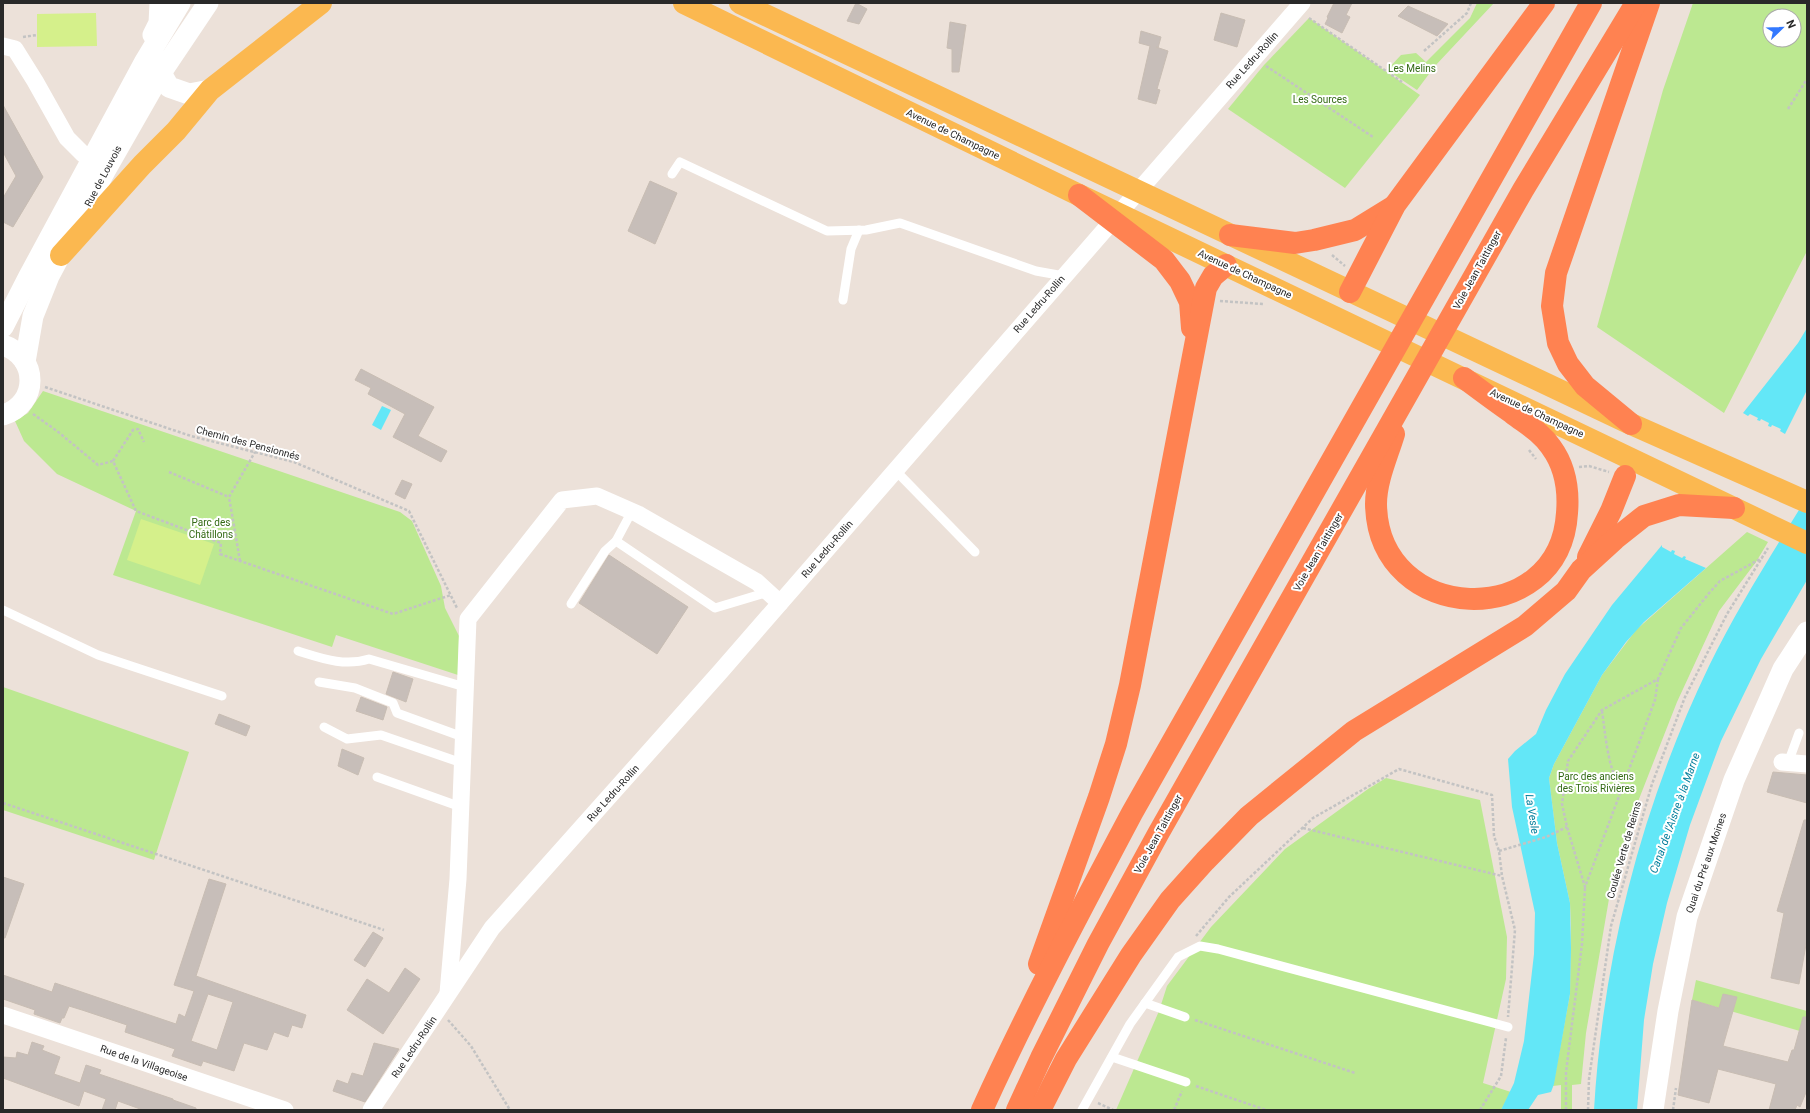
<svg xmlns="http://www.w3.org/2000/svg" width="1810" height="1113" font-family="Roboto,sans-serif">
<rect width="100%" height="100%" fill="#ece1d9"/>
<g fill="#bce891" fill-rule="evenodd">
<polygon points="1477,3 1494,3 1435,66 1417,90 1387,70 1401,55 1416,53 1426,62 1470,18"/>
<path d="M1693,3H1807V251L1724,413L1597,327L1663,90ZM1770,16H1794V40H1770Z"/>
<polygon points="1309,18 1420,95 1345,188 1228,109 1264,65"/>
<polygon points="43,391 400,512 412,521 441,586 445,608 459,636 458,675 336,635 332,647 113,575 136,511 57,474 24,441 15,421 28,413"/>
<polygon points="1747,532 1768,542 1756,562 1719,611 1677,702 1630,822 1610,893 1586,1033 1581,1084 1572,1085 1572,1110 1561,1110 1561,1085 1553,1086 1570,994 1571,925 1570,903 1557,843 1549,778 1554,764 1602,675 1636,630"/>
<polygon points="3,687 189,752 154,860 3,810"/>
<polygon points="1386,778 1480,800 1507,937 1506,979 1483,1083 1511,1092 1501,1110 1116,1110 1159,1011 1167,986 1211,927 1285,849 1368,789"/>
<polygon points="1696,980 1807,1011 1807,1033 1692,1000"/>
</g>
<g fill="#d5f08b">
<polygon points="96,13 97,46 37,47 37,14"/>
<polygon points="141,519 214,544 200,585 127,560"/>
</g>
<g fill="#63e7f7">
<polygon points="1807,328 1807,390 1785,434 1780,431 1781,429 1772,425 1771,427 1768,426 1769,423 1761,419 1760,421 1757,420 1758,418 1750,414 1748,416 1743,413 1798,343"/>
<polygon points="382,406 391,410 381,430 372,425"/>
<path d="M1807,497V580L1761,659L1721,741L1690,825L1667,903L1653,964L1644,1020L1637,1110H1594C1603,956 1642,805 1709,666C1738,607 1773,552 1807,497Z"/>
<polygon points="1662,545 1662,547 1671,552 1672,550 1675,551 1674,554 1682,558 1684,556 1686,557 1685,559 1706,568 1644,622 1626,642 1602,675 1554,764 1549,778 1557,843 1570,903 1571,949 1570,994 1554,1084 1551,1092 1538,1095 1528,1110 1501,1110 1514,1083 1524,1041 1534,954 1535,913 1512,807 1508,759 1515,751 1536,734 1546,710 1565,674 1612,605"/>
</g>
<g fill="#c7beb9" stroke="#c8bdb3" fill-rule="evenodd">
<polygon points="856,3 867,9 859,24 847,21"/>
<polygon points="1334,3 1352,3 1346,15 1350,17 1342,33 1325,24 1328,18 1327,17"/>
<polygon points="1408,6 1448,24 1437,36 1398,16"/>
<polygon points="1221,13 1245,20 1237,47 1214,40"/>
<polygon points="950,22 966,25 959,72 952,72 952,49 947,48"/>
<polygon points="1141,31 1161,37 1158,48 1156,47 1168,51 1157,89 1160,90 1156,104 1138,99 1150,46 1139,43"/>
<polygon points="3,105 43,177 13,227 3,222 3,198 16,176 3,152"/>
<polygon points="650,181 677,193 655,244 628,231"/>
<polygon points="361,369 434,407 418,436 447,451 441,462 393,437 405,414 368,394 371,388 355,380"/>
<polygon points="402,480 412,484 405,499 395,494"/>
<polygon points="609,555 688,607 657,654 579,603"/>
<polygon points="393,672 413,679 406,702 386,694"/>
<polygon points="361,697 387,707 383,720 356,711"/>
<polygon points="219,714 250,726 246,736 215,724"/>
<polygon points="342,749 364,758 358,775 338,766"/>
<polygon points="1773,772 1807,775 1807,803 1767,792"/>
<polygon points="1804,820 1807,820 1807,939 1799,984 1771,978 1784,913 1777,911"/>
<polygon points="3,877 24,884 5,938 3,938"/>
<path d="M209,879L226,884L196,976L306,1015L302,1028L292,1025L288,1037L274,1032L267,1050L244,1043L234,1071L203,1061L201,1066L172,1056L175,1049L125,1032L127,1025L82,1010L69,1006L64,1018H62L60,1023L34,1014L35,1010L3,999V975L52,992L55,983L176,1024L179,1014L185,1017L194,991L174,985ZM208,994L233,1002L217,1050L191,1041Z"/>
<polygon points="373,932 383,938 365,967 354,960"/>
<polygon points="405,968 420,979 383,1034 347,1010 367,979 389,993"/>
<polygon points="1723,994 1737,997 1723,1046 1788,1062 1792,1050 1794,1050 1803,1017 1807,1017 1807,1090 1800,1107 1797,1105 1795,1110 1769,1110 1776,1084 1718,1069 1709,1103 1678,1095 1692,1000 1719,1008"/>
<polygon points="32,1042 44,1046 42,1050 60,1057 54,1074 80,1083 86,1065 101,1070 99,1074 173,1099 173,1100 196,1108 196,1110 143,1110 118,1101 115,1110 102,1110 106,1099 84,1091 79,1106 3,1078 3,1057 16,1058 17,1052 28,1055"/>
<polygon points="374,1043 399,1049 365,1102 333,1091 337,1080 348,1084 352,1073 363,1076"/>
</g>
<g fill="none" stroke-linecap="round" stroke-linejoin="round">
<g stroke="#c3c3c3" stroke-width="2.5" stroke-dasharray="3 2" stroke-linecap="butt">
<polyline points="1309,18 1402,82"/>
<polyline points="23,37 37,35"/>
<polyline points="1424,51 1467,13 1471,3"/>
<polyline points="1266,66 1373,137"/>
<polyline points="1788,109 1807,79"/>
<polyline points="1332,255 1345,266"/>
<polyline points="1220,301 1263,304"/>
<polyline points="45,387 191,436 294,462 409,511 457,608"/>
<polyline points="33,414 57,431 98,465 113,461 136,511 221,543 220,554 393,614 451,595"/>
<polyline points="1529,450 1536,459"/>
<polyline points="113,461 133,430 138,429 144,442"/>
<polyline points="1579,467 1589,466 1609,472"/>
<polyline points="169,472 229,497"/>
<polyline points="240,561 229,497 255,452"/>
<polyline points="1658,679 1655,700 1585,887 1567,827 1562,804 1568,761 1602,710 1658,679 1681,628 1710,592 1720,581 1762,558"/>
<path d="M1602,711C1605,730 1608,775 1622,787"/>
<polyline points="3,803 384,930"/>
<polyline points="1303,828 1502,876"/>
<polyline points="1499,851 1546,837 1567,827"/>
<polyline points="1196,936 1229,897 1313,818 1399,769 1492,795 1494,836 1499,851 1502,876 1515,930 1508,1017"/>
<polyline points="448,1020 471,1046 510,1110"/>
<polyline points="1195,1020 1355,1073"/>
<polyline points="1196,1086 1266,1110"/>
<polyline points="1098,1103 1113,1110"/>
<polyline points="1174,1110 1182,1091"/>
<polyline points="1480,1110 1501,1076 1506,1038"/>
<polyline points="1566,1110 1566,1072 1582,944 1585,887"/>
<polyline points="1588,1110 1589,1079 1611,926 1652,784 1685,697 1727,614 1768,548"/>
<polyline points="1673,1110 1676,1088"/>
</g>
<g stroke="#fff" stroke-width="9">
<polyline points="672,174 680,162 827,231 866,230 900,223 1036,271 1064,276"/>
<polyline points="843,300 851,249 859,230"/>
<polyline points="895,470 975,552"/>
<polyline points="632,511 616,541 715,608 768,592"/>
<polyline points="571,604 605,551 616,541"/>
<polyline points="3,610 98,655 222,696"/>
<path d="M298,651C321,658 344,667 369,659L465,687"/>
<polyline points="319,682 355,688 393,703 397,713 463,737"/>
<polyline points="324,727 347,739 381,735 462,763"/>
<polyline points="1788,763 1799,733"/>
<polyline points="377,777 461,807"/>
<polyline points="1145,1003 1185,1017"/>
<polyline points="1112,1057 1186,1082"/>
<polyline points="1082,1110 1130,1024 1178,957 1200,946 1218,949 1508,1027"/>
</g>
<g stroke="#fff" stroke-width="17">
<polyline points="3,46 15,49 35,81 67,138 83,154 94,158"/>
<polyline points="1782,762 1807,764"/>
<polyline points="448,993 458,879 468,619 562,500 597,496 638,514 757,582 780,603"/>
<polyline points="3,1015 285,1110"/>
<polyline points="371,1110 492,928 721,671 1302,3"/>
</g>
<g stroke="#fff" stroke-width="21">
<polyline points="153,35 159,23 160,3"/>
<polyline points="162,61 161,73 169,87 189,94 210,90"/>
<polyline points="3,327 28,278 144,63 180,3"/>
<path d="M3,345C39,357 39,404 3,415"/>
<polyline points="25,362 33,316 49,276 105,171 161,73 208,3"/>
<polyline points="1653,1110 1668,1011 1687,917 1734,780 1783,669 1807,632"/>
</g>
<g stroke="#fbb850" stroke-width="22">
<polyline points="684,3 1079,195 1807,543"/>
<polyline points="740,3 1631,424 1807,502"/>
<polyline points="61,255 142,165 176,131 210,90 321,3"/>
</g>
<g stroke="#ff8251" stroke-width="22">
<polyline points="1079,195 1164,260 1180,281 1190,302 1192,328"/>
<polyline points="1230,235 1295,243 1314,240 1355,230 1394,206"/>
<polyline points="1350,292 1395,205 1544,3"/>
<polyline points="1631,424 1585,386 1568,364 1558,343 1552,306 1556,273 1649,3"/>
<path d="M1394,434C1387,457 1376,481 1376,504C1378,626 1560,632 1567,513C1569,489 1565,466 1551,447C1541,432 1526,424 1512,413C1496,402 1480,390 1464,378"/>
<polyline points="1588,557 1611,511 1625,476"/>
<polyline points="1039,964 1099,797 1116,744 1130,685 1206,288 1213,276 1226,265"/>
<path d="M982,1110C1028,1009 1080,911 1132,813L1591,3"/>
<polyline points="1017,1110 1041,1058 1098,944 1158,834 1523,190 1636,3"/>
<polyline points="1040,1110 1066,1059 1131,955 1170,900 1205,861 1249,816 1354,731 1525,626 1566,591 1581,570 1615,539 1644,516 1679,505 1734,508"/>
</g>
</g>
<g text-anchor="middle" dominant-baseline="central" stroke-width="4" stroke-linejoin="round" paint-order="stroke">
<g font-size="10" fill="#292929" stroke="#fff">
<text transform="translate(1252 60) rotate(-48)">Rue Ledru-Rollin</text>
<text transform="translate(953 134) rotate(26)">Avenue de Champagne</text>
<text transform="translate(103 176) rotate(-62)">Rue de Louvois</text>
<text transform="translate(1477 270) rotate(-61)">Voie Jean Taittinger</text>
<text transform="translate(1245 274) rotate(25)">Avenue de Champagne</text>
<text transform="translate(1039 304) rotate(-49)">Rue Ledru-Rollin</text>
<text transform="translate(1537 413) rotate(25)">Avenue de Champagne</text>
<text transform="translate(248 443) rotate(15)">Chemin des Pensionnés</text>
<text transform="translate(827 549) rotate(-49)">Rue Ledru-Rollin</text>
<text transform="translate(1318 552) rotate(-60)">Voie Jean Taittinger</text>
<text transform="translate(613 793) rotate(-48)">Rue Ledru-Rollin</text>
<text transform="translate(1158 834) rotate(-61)">Voie Jean Taittinger</text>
<text transform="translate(1624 850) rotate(-74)">Coulée Verte de Reims</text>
<text transform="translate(1706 863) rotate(-71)">Quai du Pré aux Moines</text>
<text transform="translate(414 1047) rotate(-56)">Rue Ledru-Rollin</text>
<text transform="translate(144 1063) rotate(19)">Rue de la Villageoise</text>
</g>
<g font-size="10" fill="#336a14" stroke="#fff">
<text x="1412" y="68">Les Melins</text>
<text x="1320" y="99">Les Sources</text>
<text x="211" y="522">Parc des<tspan x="211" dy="12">Châtillons</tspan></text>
<text x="1596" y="776">Parc des anciens<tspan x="1596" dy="12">des Trois Rivières</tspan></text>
</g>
<g font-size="11" font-style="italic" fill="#047e9b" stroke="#fff">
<text transform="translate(1675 813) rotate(-70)">Canal de l'Aisne à la Marne</text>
<text transform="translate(1532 814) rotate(81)">La Vesle</text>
</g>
</g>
<rect width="1810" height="1113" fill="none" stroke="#292929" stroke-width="8"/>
<g transform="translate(1782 28) rotate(67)"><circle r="19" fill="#ffffff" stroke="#a9a9a9"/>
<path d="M0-3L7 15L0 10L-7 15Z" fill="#3379ff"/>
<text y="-6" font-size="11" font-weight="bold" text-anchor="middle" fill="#292929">N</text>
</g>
</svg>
